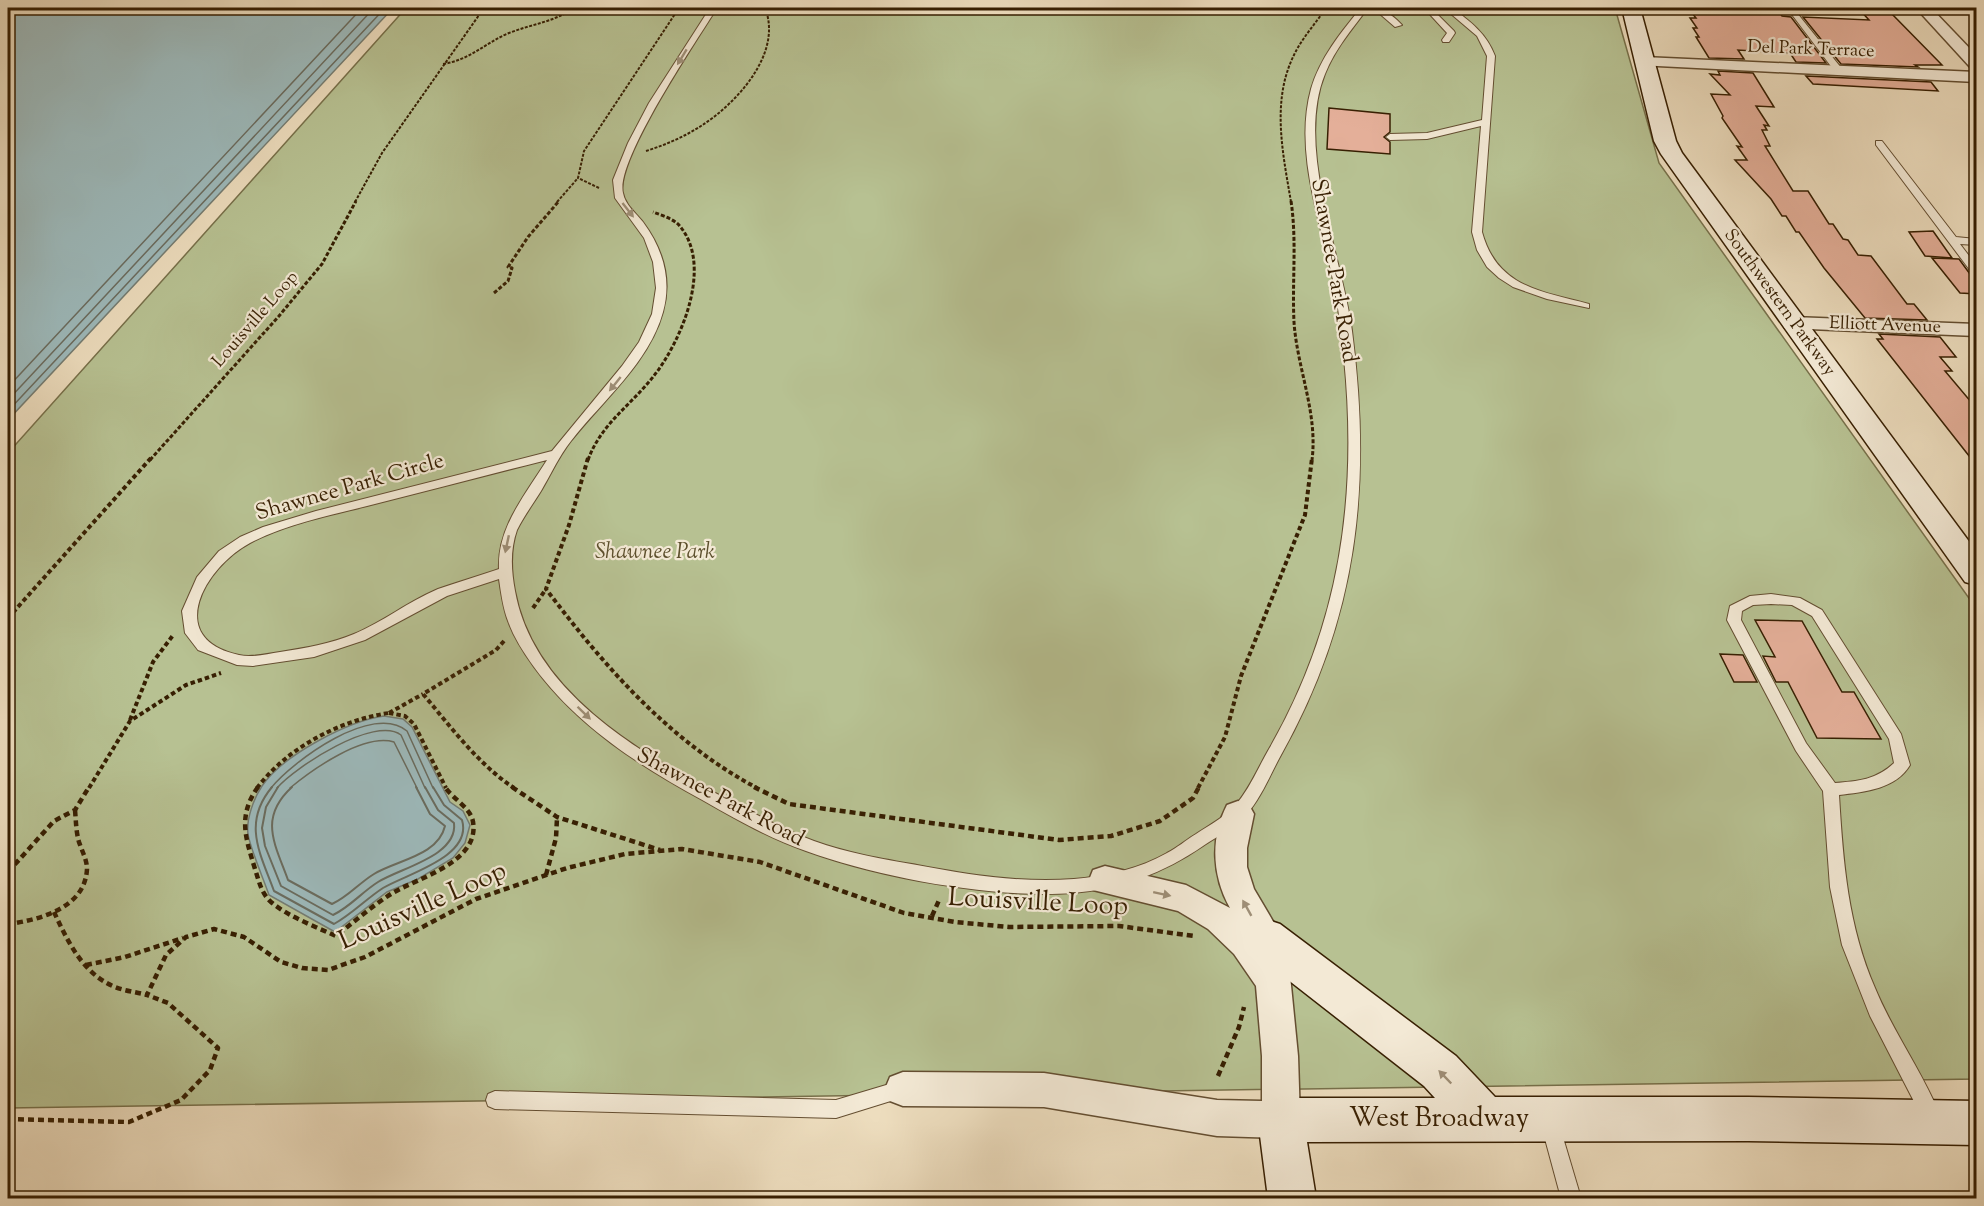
<svg xmlns="http://www.w3.org/2000/svg" width="1984" height="1206" font-family="'Sorts Mill Goudy',serif">
<rect width="100%" height="100%" fill="#edddbe"/>
<filter id="stains"><feTurbulence type="fractalNoise" baseFrequency=".00333" numOctaves="4"/><feColorMatrix values="0 0 0 0 .2 0 0 0 0 .09 0 0 0 0 .02 0 0 0 .5 -.17"/></filter>
<radialGradient id="worn" r=".72"><stop offset=".6" stop-color="#630" stop-opacity="0"/><stop offset="1" stop-color="#630" stop-opacity=".3"/></radialGradient>
<polygon fill="#b7c192" stroke="#77704a" stroke-width="1.5" points="406,8 1615,8 1659,163 1976,608 1976,1079 8,1108 8,453"/>
<g fill="#9dbabc" stroke="#747c72" stroke-width="1.5">
<polygon points="8,8 393,8 8,420"/>
<path d="M384,716L403,719L412,727L450,802L463,811L470,825L465,843L453,858L418,879L387,892L335,932L269,895C264,880 250,848 248,834C246,819 254,798 262,786C283,755 348,721 384,716Z"/>
</g>
<g fill="none" stroke-linecap="round" stroke-linejoin="round">
<g stroke="#6a6c5f" stroke-width="1.5">
<polyline points="8,387 362,8"/>
<polyline points="8,400 374,8"/>
<polyline points="8,411 385,8"/>
<path d="M271,788C293,761 373,702 407,731L433,788"/>
<path d="M277,788C295,767 375,715 401,735L425,788"/>
<path d="M290,788C313,769 364,733 394,742L417,788"/>
</g>
<g stroke="#6a6c5f" stroke-width="2">
<path d="M272,787C242,823 260,853 274,891L334,924C352,914 366,899 383,888C406,874 473,857 462,820L444,805L433,787"/>
<path d="M278,787L266,807L262,828L265,846L281,886L333,915C350,907 362,892 378,882C400,868 458,856 454,823L438,810L425,787"/>
<path d="M292,787C258,818 275,844 288,880L332,904C348,897 359,883 374,874C397,860 438,856 445,826L430,814L416,787"/>
</g>
</g>
<g fill="#e4af99" stroke="#371f02" stroke-width="1.5">
<polygon points="1688,8 1777,9 1782,16 1791,17 1826,63 1796,62 1790,53 1738,50 1744,59 1709,58 1696,37 1699,37 1693,28 1697,28 1690,18 1696,18"/>
<polygon points="1858,8 1888,10 1942,65 1915,65 1918,67 1841,64 1803,17 1869,20"/>
<polygon points="1718,71 1753,73 1774,107 1756,106 1769,126 1764,125 1767,130 1762,130 1770,146 1765,146 1793,191 1808,191 1829,224 1833,224 1843,239 1848,240 1858,255 1871,256 1907,304 1914,304 1927,320 1865,318 1824,268 1799,232 1796,232 1786,216 1782,216 1771,199 1735,160 1747,160 1737,146 1742,147 1722,118 1723,116 1711,94 1730,95 1710,74 1720,75"/>
<polygon points="1806,76 1931,82 1938,91 1813,84"/>
<polygon points="1329,108 1390,114 1390,132 1384,137 1390,142 1390,154 1327,149"/>
<polygon points="1933,231 1952,258 1925,256 1909,232"/>
<polygon points="1932,258 1959,259 1970,274 1977,276 1977,294 1960,293"/>
<polygon points="1879,334 1940,337 1956,357 1940,357 1952,371 1945,371 1977,409 1977,466 1877,339 1883,339"/>
<polygon points="1755,620 1802,621 1842,692 1854,692 1881,739 1817,738 1788,682 1776,682 1763,656 1775,657"/>
<polygon points="1720,654 1743,655 1757,682 1734,682"/>
</g>
<g fill="none" stroke-linecap="round" stroke-linejoin="round">
<defs>
<g id="lane">
<path d="M710,8H717C697,40 615,161 623,193C625,205 636,213 643,222C663,249 672,280 663,312C649,363 602,401 571,441C559,456 551,474 541,491C533,504 524,516 517,530C510,550 511,570 515,591C533,691 637,751 719,795C750,811 781,829 814,841C847,853 883,859 917,865C969,875 1022,883 1074,879C1106,876 1139,869 1167,853C1177,848 1186,840 1196,834C1211,824 1227,816 1238,802C1251,786 1259,766 1269,749C1340,626 1358,498 1344,358C1342,332 1338,306 1333,280C1320,220 1294,151 1311,89C1320,58 1341,32 1361,8C1380,8 1389,11 1402,25L1395,27L1380,14L1368,8C1352,29 1335,49 1325,74C1295,147 1342,255 1352,331C1372,485 1358,618 1281,755C1270,775 1261,798 1246,815C1234,828 1218,836 1203,846C1164,873 1121,889 1073,893C995,899 881,878 806,851C771,839 737,820 704,801C640,766 578,727 534,667C524,653 514,638 508,621C503,608 501,593 499,579L447,596L365,640L314,657L253,666L237,665L198,650L185,633L182,611L197,577L219,551L240,537L263,527L316,511L552,451L622,366L639,342L652,314L656,288L653,262L644,238L615,198L613,180L628,143L649,103ZM547,460C526,494 497,527 499,569C479,576 458,582 438,589C409,601 383,622 354,634C330,644 305,648 280,652C267,654 252,658 239,655C163,639 205,567 250,543C286,524 328,516 367,506C427,491 487,475 547,460Z"/>
<polygon points="1424,8 1431,8 1454,31 1455,33 1449,42 1443,42 1442,40 1447,33"/>
<path d="M1444,8H1452C1470,21 1487,34 1495,56L1482,232C1497,287 1540,291 1589,304V308L1547,299L1513,287L1499,278L1487,267L1477,250L1472,232L1481,126L1427,139L1390,140L1386,137L1390,134L1427,133L1482,120L1487,56L1477,36Z"/>
<polygon points="1787,8 1793,8 1842,69 1842,73 1836,73"/>
<polygon points="1876,141 1882,141 1956,237 1976,239 1976,245 1960,244 1976,265 1976,274 1972,273 1876,145"/>
<path d="M1771,594L1800,598L1822,610L1901,734L1910,765C1896,789 1864,792 1839,795C1843,862 1848,926 1875,988C1893,1032 1922,1071 1940,1115L1938,1121L1931,1124L1924,1121L1870,1016L1842,945L1830,887L1823,791L1796,751L1727,620L1730,606L1750,596ZM1771,604L1792,605L1812,616L1889,739L1894,763C1876,780 1858,781 1835,783L1806,743L1741,620L1742,611L1753,605Z"/>
<polygon points="903,1080 910,1083 912,1089 910,1095 836,1118 495,1109 488,1106 486,1100 488,1094 495,1091 836,1100"/>
<polygon points="1550,1115 1557,1118 1559,1124 1581,1198 1561,1198 1541,1124 1543,1118"/>
</g>
<g id="street">
<polygon points="1916,8 1931,8 1976,55 1976,69 1970,67"/>
<polygon points="1644,57 1976,72 1976,82 1638,65 1636,62 1638,59"/>
<polygon points="1793,317 1976,324 1976,336 1785,328 1782,323 1785,318"/>
<path d="M1238,801L1249,805L1254,814L1247,848V867L1254,889L1287,945L1298,1056L1300,1120L1294,1133L1281,1138L1217,1136L1044,1107L903,1106L890,1101L885,1089L890,1077L903,1072L1044,1073L1217,1100L1262,1101V1056L1256,986L1234,954L1208,929L1178,911L1093,890L1089,880L1093,870L1105,866L1186,885L1230,908C1212,876 1210,838 1227,805Z"/>
</g>
<g id="secondary">
<polygon points="1622,8 1640,8 1676,141 1682,153 1976,551 1976,585 1965,582 1661,154 1654,141"/>
<polygon points="1265,919 1280,924 1456,1056 1495,1097 1748,1097 1976,1101 1976,1145 1748,1141 1307,1142 1316,1198 1268,1198 1258,1120 1265,1104 1281,1098 1435,1098 1424,1086 1250,950 1244,937 1250,924"/>
</g>
</defs>
<use href="#lane" stroke="#644e31" stroke-width="2"/>
<use href="#street" stroke="#644e31" stroke-width="3"/>
<use href="#secondary" stroke="#371f02" stroke-width="3"/>
<g stroke="#371f02" stroke-width="2" stroke-dasharray="3 1.5" stroke-linecap="butt">
<path d="M443,64C470,60 485,43 509,33C532,24 554,22 574,8"/>
<path d="M646,151C665,145 684,137 701,126C737,103 783,53 765,8"/>
<polyline points="599,188 578,178 584,151 679,8"/>
<polyline points="355,202 382,153 484,8"/>
<polyline points="557,202 578,178"/>
<path d="M1291,202C1283,154 1271,101 1294,55C1302,38 1316,23 1326,8"/>
</g>
<g stroke="#371f02" stroke-width="3" stroke-dasharray="4 2" stroke-linecap="butt">
<path d="M1291,201C1297,241 1292,281 1294,322C1297,368 1318,413 1312,460"/>
<polyline points="494,293 508,281 512,268 508,267 528,237 559,201"/>
<polyline points="150,460 279,316 322,264 356,201"/>
<path d="M588,460C601,424 630,406 653,377C681,342 715,264 678,224C671,218 661,215 653,212"/>
</g>
<g stroke="#371f02" stroke-width="4" stroke-dasharray="4.5 3" stroke-linecap="butt">
<path d="M588,458L569,525L546,589C605,667 669,741 757,788"/>
<polyline points="533,608 546,589"/>
<polyline points="8,618 151,458"/>
<path d="M504,641L496,650L423,694C451,727 478,764 514,788"/>
<polyline points="389,713 405,716 414,724 446,788"/>
<polyline points="389,713 423,694"/>
<polyline points="130,720 153,662 174,634"/>
<polyline points="89,788 130,721 186,685 221,673"/>
<path d="M257,788C287,748 340,720 389,713"/>
<polyline points="1198,788 1225,737 1241,676 1305,515 1312,458"/>
</g>
<g stroke="#371f02" stroke-width="4.5" stroke-dasharray="6 4" stroke-linecap="butt">
<path d="M258,787C237,816 246,839 255,869C259,881 261,893 271,902C289,917 314,926 336,936C354,922 372,906 391,894C416,878 480,863 473,822C471,808 453,799 445,787"/>
<polyline points="512,787 557,817 660,850"/>
<polyline points="754,787 789,804 1059,840 1111,836 1160,821 1193,798 1199,787"/>
<polyline points="8,872 54,821 75,810 89,787"/>
<polyline points="546,875 556,838 557,818"/>
<path d="M54,912C68,942 83,974 115,987C125,991 136,992 147,995"/>
<polyline points="932,916 940,898"/>
<path d="M8,922L10,924C41,919 85,908 87,869C87,860 82,851 79,842C76,832 76,821 75,810"/>
<polyline points="86,965 125,957 183,938"/>
<polyline points="1218,1076 1239,1027 1244,1007"/>
<polyline points="8,1119 129,1122 181,1100 210,1070 218,1048 168,1003 147,995 166,955 186,937 214,929 244,937 281,962 302,968 328,970 365,957 476,899 567,868 625,854 682,849 760,862 904,913 955,922 1009,927 1119,926 1194,936"/>
</g>
<use href="#lane" fill="#f3e9d5" fill-rule="evenodd"/>
<use href="#street" fill="#f3e9d5" fill-rule="evenodd"/>
<use href="#secondary" fill="#f3e9d5" fill-rule="evenodd"/>
</g>
<defs><path id="oneway-solid" d="M-6-.8H1V-3.2L6.5 0L1 3.2V.8H-6Z" transform="scale(1.5)"/></defs>
<g fill="#9e8e76">
<use href="#oneway-solid" transform="translate(682 57) rotate(121)"/>
<use href="#oneway-solid" transform="translate(628 210) rotate(52)"/>
<use href="#oneway-solid" transform="translate(615 384) rotate(129)"/>
<use href="#oneway-solid" transform="translate(507 544) rotate(102)"/>
<use href="#oneway-solid" transform="translate(584 713) rotate(44)"/>
<use href="#oneway-solid" transform="translate(1162 894) rotate(12)"/>
<use href="#oneway-solid" transform="translate(1247 908) rotate(-119)"/>
<use href="#oneway-solid" transform="translate(1445 1077) rotate(-134)"/>
</g>
<g text-anchor="middle" dominant-baseline="central" stroke-width="4.5" stroke-linejoin="round" paint-order="stroke">
<g font-size="18" fill="#371f02" stroke="#f3e9d5">
<text transform="translate(1811 50) rotate(2)">Del Park Terrace</text>
<text transform="translate(1779 303) rotate(54)">Southwestern Parkway</text>
<text transform="translate(256 320) rotate(-49)">Louisville Loop</text>
<text transform="translate(1885 326) rotate(2)">Elliott Avenue</text>
</g>
<g font-size="22" fill="#371f02" stroke="#f3e9d5">
<text transform="translate(1333 271) rotate(80)">Shawnee Park Road</text>
<text transform="translate(350 488) rotate(-16)">Shawnee Park Circle</text>
<text transform="translate(720 798) rotate(28)">Shawnee Park Road</text>
</g>
<g font-size="22" font-style="italic" fill="#5d502d" stroke="#f3e9d5">
<text x="655" y="553">Shawnee Park</text>
</g>
<g font-size="27" fill="#371f02" stroke="#f3e9d5">
<text transform="translate(1038 903) rotate(3)">Louisville Loop</text>
<text transform="translate(423 907) rotate(-24)">Louisville Loop</text>
<text x="1439" y="1119">West Broadway</text>
</g>
</g>
<rect width="1984" height="1206" fill="none" stroke="#edddbe" stroke-width="30"/>
<rect x="9" y="9" width="1966" height="1188" fill="none" stroke="#371f02" stroke-width="3"/>
<rect x="15" y="15" width="1954" height="1176" fill="none" stroke="#371f02" stroke-width="1.5"/>
<rect width="100%" height="100%" filter="url(#stains)"/>
<rect width="100%" height="100%" fill="url(#worn)"/>
</svg>
